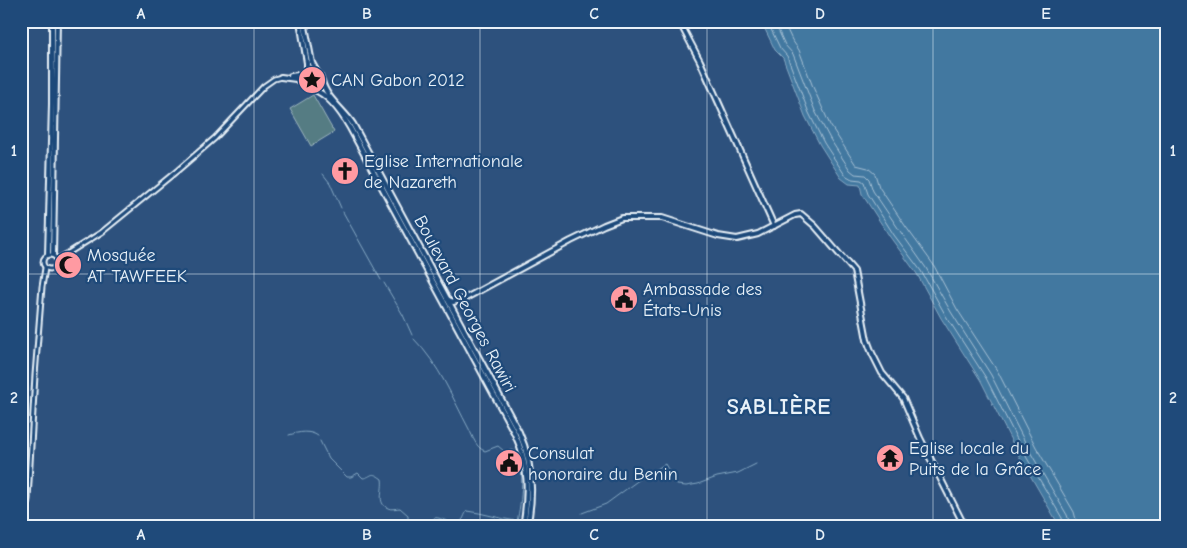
<svg xmlns="http://www.w3.org/2000/svg" width="1187" height="548" font-family="'Comic Neue',sans-serif">
<rect width="100%" height="100%" fill="#2d517d"/>
<filter id="ink" filterUnits="userSpaceOnUse"><feTurbulence type="fractalNoise" baseFrequency=".02" numOctaves="2"/><feDisplacementMap in="SourceGraphic" scale="10" xChannelSelector="R" yChannelSelector="G"/><feConvolveMatrix kernelMatrix="1 2 1 2 8 2 1 2 1" color-interpolation-filters="sRGB"/></filter>
<g filter="url(#ink)">
<g fill="#557c83" stroke="#9eb6be">
<circle cx="312" cy="80" r="7"/>
<polygon points="313,95 334,132 311,146 290,109"/>
</g>
<polygon fill="#4378a0" stroke="#85a8c3" points="761,21 1166,21 1166,527 1060,527 1019,456 981,381 941,318 917,274 890,237 862,194 860,185 849,184 841,178 820,145 805,116 783,58 775,50"/>
<g fill="none" stroke-linecap="round" stroke-linejoin="round">
<g stroke="#a6c1d5" stroke-width="1">
<polyline points="767,21 780,48 787,56 809,113 824,143 845,175 852,179 861,180 864,182 868,194 894,235 921,271 946,316 986,378 1024,453 1062,518 1064,527"/>
<polyline points="774,21 785,45 793,54 815,111 830,139 850,170 855,174 865,175 869,179 873,191 900,231 926,268 951,312 991,375 1029,450 1067,515 1071,527"/>
<polyline points="783,21 792,40 799,50 813,87 830,125 856,165 868,168 875,174 879,187 906,227 933,264 957,309 998,372 1036,447 1074,512 1078,527"/>
</g>
<g stroke="#85a8c3" stroke-width="1">
<polyline points="323,174 330,183 341,208"/>
<polyline points="343,212 381,280"/>
<polyline points="384,283 403,315 412,335"/>
<path d="M414,339C439,364 453,399 469,429C473,437 476,448 485,451L498,446L504,451L513,450C527,460 521,505 517,521C500,519 484,513 467,511C465,514 464,517 463,519C455,529 442,516 434,518L429,527"/>
<path d="M289,435C299,432 310,430 318,436"/>
<path d="M320,441L329,459L347,477H351L358,473L363,478C373,477 370,470 382,479C384,490 376,503 388,508C391,510 397,508 400,508L408,515V527"/>
<polyline points="582,513 606,504 640,479 665,464 677,485 686,486 698,484 717,477 738,473 756,464"/>
</g>
<defs>
<g id="minor">
<circle cx="50" cy="262" r="7"/>
<polyline points="57,260 102,232 178,170 215,138 264,86 274,79 281,77"/>
<polyline points="24,527 28,499 35,375 42,287 45,268"/>
</g>
<g id="major">
<polyline points="300,21 307,63 307,73"/>
<polyline points="304,21 312,63 317,72"/>
<polyline points="679,21 700,61 774,226"/>
<circle cx="312" cy="80" r="9"/>
<polyline points="291,76 305,74"/>
<polyline points="281,77 296,79 304,84"/>
<path d="M322,81C326,98 344,110 353,124L519,432C533,463 534,494 527,527"/>
<path d="M312,89C328,94 342,114 350,128L514,432C529,464 529,493 523,527"/>
<polyline points="48,255 52,104 52,21"/>
<polyline points="53,255 57,21"/>
<polyline points="447,299 453,302 464,299 571,241 604,225 622,218 662,218 718,236 737,239 758,234 795,215 801,214 815,226 854,271 867,340 872,353 882,373 903,398 920,438 965,527"/>
</g>
</defs>
<use href="#minor" stroke="#e8f1f8" stroke-width="7"/>
<use href="#major" stroke="#e8f1f8" stroke-width="8"/>
<use href="#minor" stroke="#1f4a7a" stroke-width="3"/>
<use href="#major" stroke="#1f4a7a" stroke-width="4"/>
</g>
</g>
<path fill="none" stroke="#e8f1f8" stroke-width="1" stroke-opacity="0.55" d="M254,21V527M480,21V527M707,21V527M933,21V527M21,274H1166"/>
<defs>
<symbol id="sight-disc" viewBox="-11 -11 22 22"><circle r="9.5" fill="#ff9aa2" stroke="#1f4a7a"/><path d="M0-6L1.8-2.2L6-1.7L2.9 1.2L3.7 5.4L0 3.3L-3.7 5.4L-2.9 1.2L-6-1.7L-1.8-2.2Z" fill="#111"/></symbol>
<symbol id="church-disc" viewBox="-11 -11 22 22"><circle r="9.5" fill="#ff9aa2" stroke="#1f4a7a"/><path d="M-1.2-6h2.4v3.5h3.3v2.4h-3.3V6h-2.4V-.1h-3.3v-2.4h3.3Z" fill="#111"/></symbol>
<symbol id="mosque-disc" viewBox="-11 -11 22 22"><circle r="9.5" fill="#ff9aa2" stroke="#1f4a7a"/><path d="M3.5-4.9A6 6 0 1 0 3.5 4.9A5 5 0 1 1 3.5-4.9Z" fill="#111"/></symbol>
<symbol id="civic-disc" viewBox="-11 -11 22 22"><circle r="9.5" fill="#ff9aa2" stroke="#1f4a7a"/><path d="M-.6-6.5H3V-4.5H.6V-3L4-1V1h2V6H-6V1h2V-1L-.6-3ZM-1.2 2.5V6h2.4V2.5Z" fill="#111"/></symbol>
<symbol id="temple-disc" viewBox="-11 -11 22 22"><circle r="9.5" fill="#ff9aa2" stroke="#1f4a7a"/><path d="M0-6L5-2H3V0L6.5 2.5H4V6H1.5V3h-3V6H-4V2.5H-6.5L-3 0V-2H-5Z" fill="#111"/></symbol>
</defs>
<g fill-rule="evenodd">
<use href="#sight-disc" x="296" y="64" width="32" height="32"/>
<use href="#church-disc" x="329" y="155" width="32" height="32"/>
<use href="#mosque-disc" x="52" y="249" width="32" height="32"/>
<use href="#civic-disc" x="608" y="283" width="32" height="32"/>
<use href="#temple-disc" x="874" y="442" width="32" height="32"/>
<use href="#civic-disc" x="493" y="447" width="32" height="32"/>
</g>
<g text-anchor="middle" dominant-baseline="central" stroke-width="4.5" stroke-linejoin="round" paint-order="stroke">
<g font-size="18" fill="#e8f1f8" stroke="#1f4a7a" text-anchor="start">
<text x="331" y="80">CAN Gabon 2012</text>
<text x="364" y="161">Eglise Internationale<tspan x="364" dy="21">de Nazareth</tspan></text>
<text x="87" y="255">Mosquée<tspan x="87" dy="21">AT TAWFEEK</tspan></text>
<text x="643" y="289">Ambassade des<tspan x="643" dy="21">États-Unis</tspan></text>
<text x="909" y="448">Eglise locale du<tspan x="909" dy="21">Puits de la Grâce</tspan></text>
<text x="528" y="453">Consulat<tspan x="528" dy="21">honoraire du Benin</tspan></text>
</g>
<g font-size="18" fill="#e8f1f8" stroke="#1f4a7a">
<text transform="translate(465 304) rotate(62)">Boulevard Georges Rawiri</text>
</g>
<g font-size="22" font-weight="bold" letter-spacing="1" fill="#e8f1f8" stroke="#1f4a7a">
<text x="779" y="407">SABLIÈRE</text>
</g>
</g>
<rect width="1187" height="548" fill="none" stroke="#1f4a7a" stroke-width="55"/>
<rect x="28" y="28" width="1132" height="492" fill="none" stroke="#e8f1f8" stroke-width="2"/>
<g font-size="16" text-anchor="middle" font-weight="bold" fill="#e8f1f8">
<text x="141" y="19">A</text>
<text x="367" y="19">B</text>
<text x="594" y="19">C</text>
<text x="820" y="19">D</text>
<text x="1046" y="19">E</text>
<text x="14" y="156">1</text>
<text x="1173" y="156">1</text>
<text x="14" y="403">2</text>
<text x="1173" y="403">2</text>
<text x="141" y="540">A</text>
<text x="367" y="540">B</text>
<text x="594" y="540">C</text>
<text x="820" y="540">D</text>
<text x="1046" y="540">E</text>
</g>
</svg>
